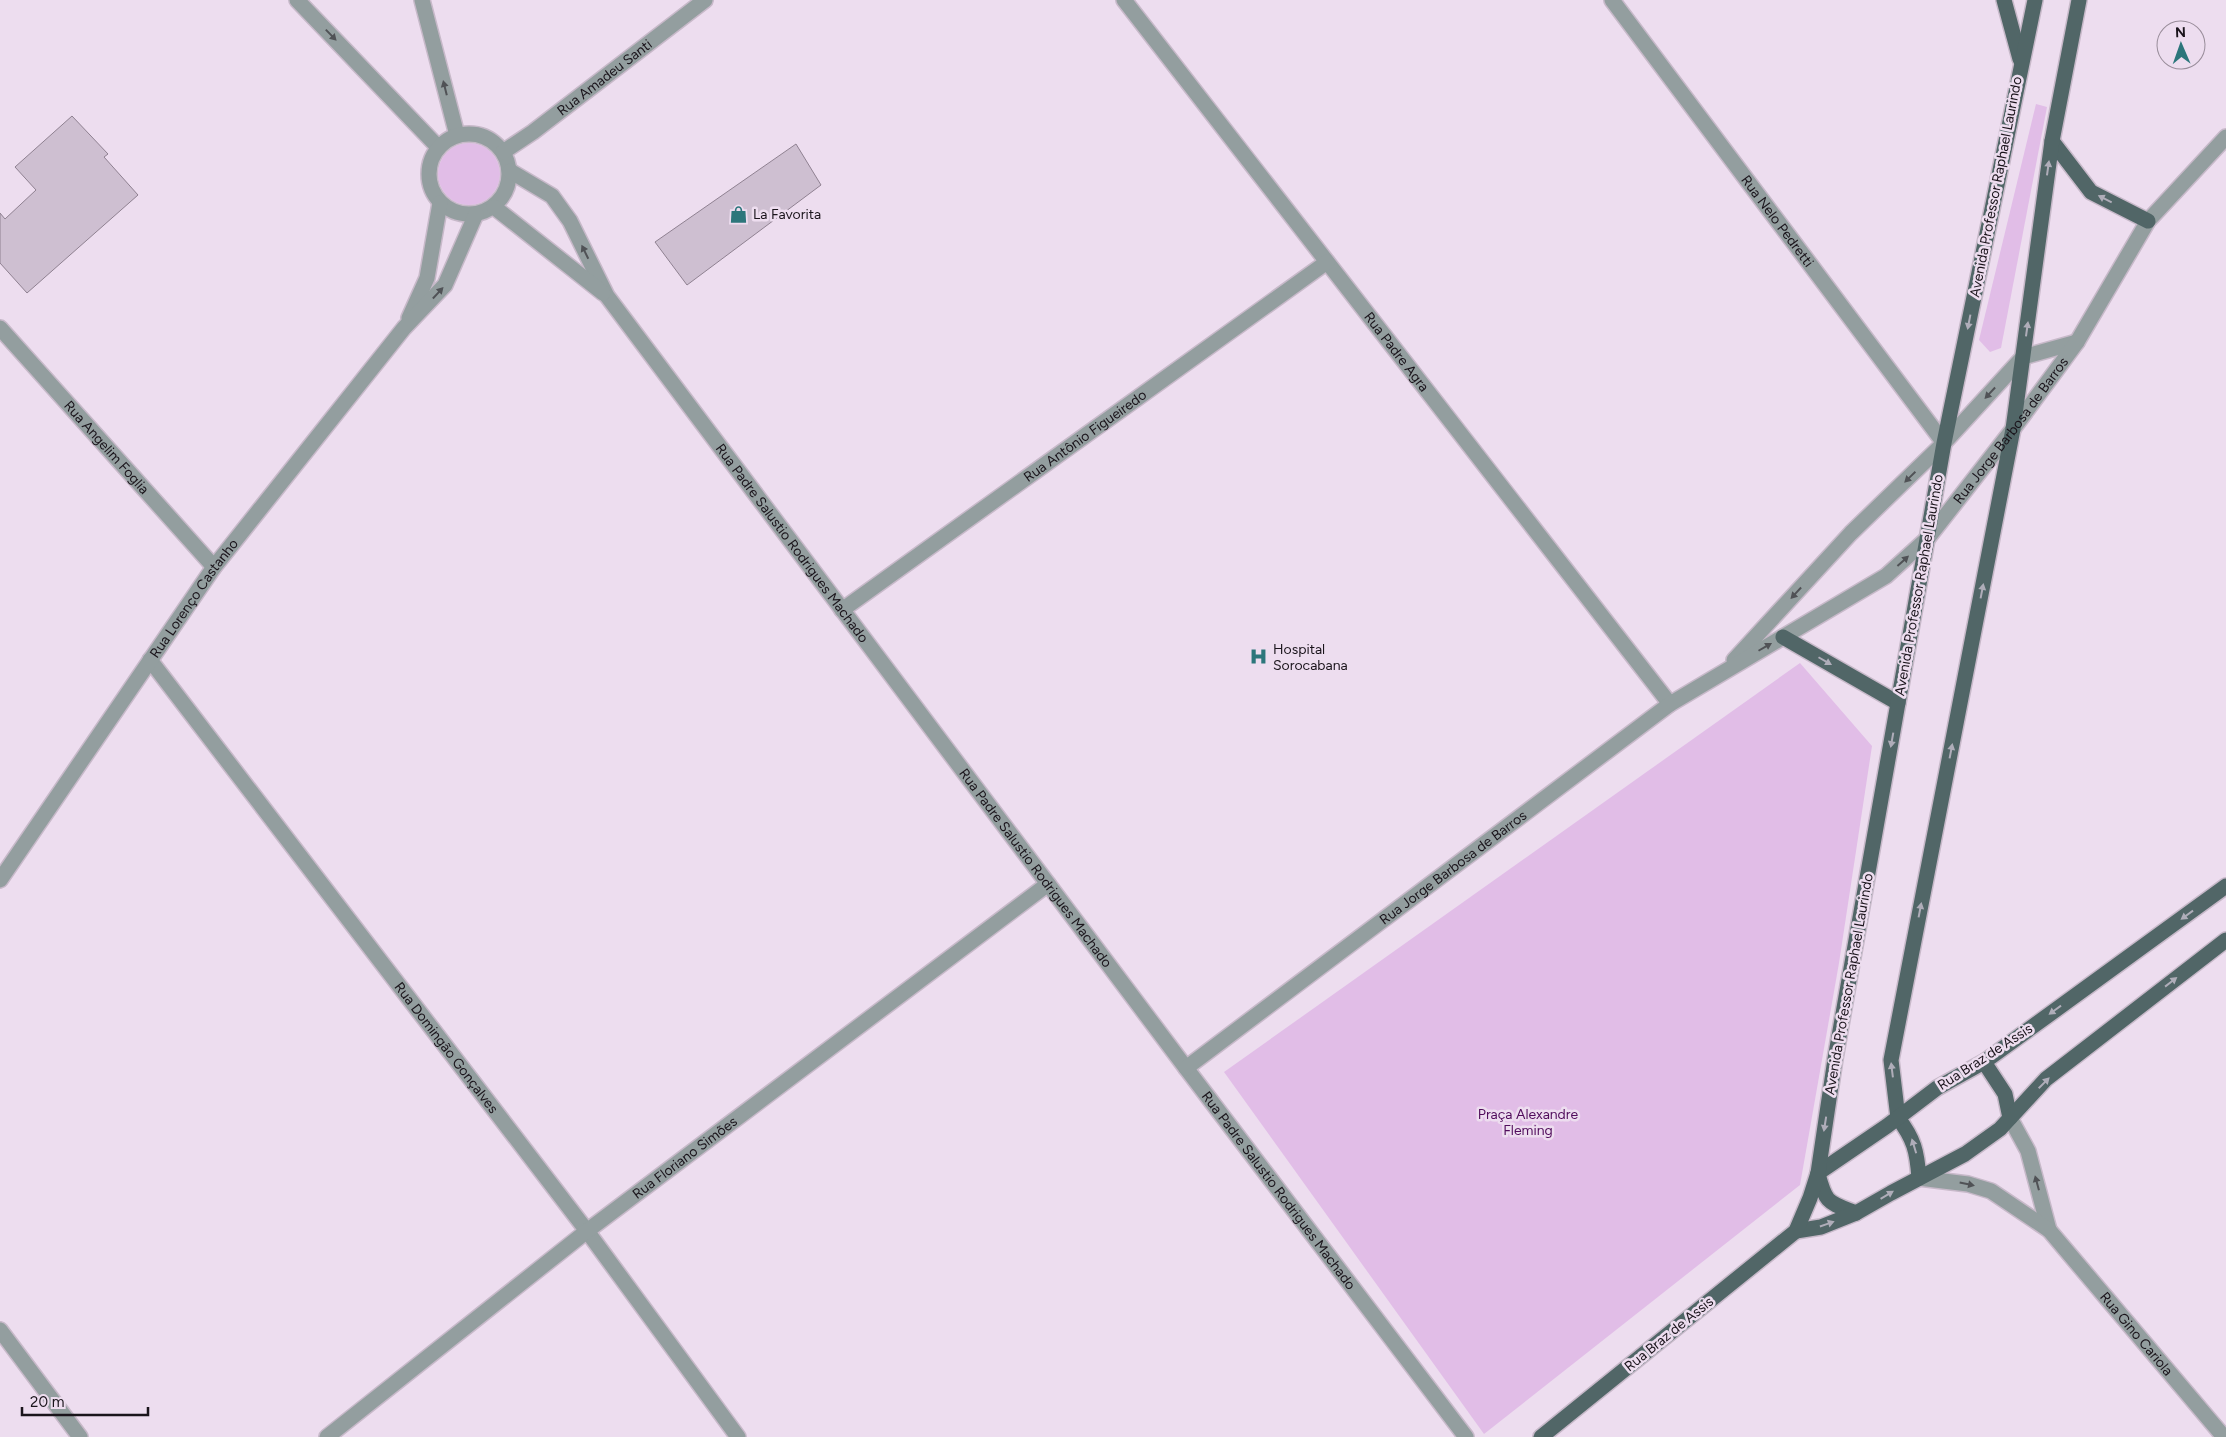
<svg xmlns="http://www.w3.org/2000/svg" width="2226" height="1437" font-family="Figtree,sans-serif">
<rect width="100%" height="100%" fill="#edddef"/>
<g fill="#e1bde7">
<polygon points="2036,104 2047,107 2001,348 1990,352 1979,340"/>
<circle cx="469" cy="174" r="31"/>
<polygon points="1800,663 1872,746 1839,963 1800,1185 1484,1434 1224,1072"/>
</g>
<g fill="#cebfd1" stroke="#8f8191">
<polygon points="72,116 108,154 104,157 138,195 27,293 0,263 0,213 5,219 36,190 15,167"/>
<polygon points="796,144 821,185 687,285 655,242"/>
</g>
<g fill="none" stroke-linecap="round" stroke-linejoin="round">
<defs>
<g id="minor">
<polyline points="297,0 438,147"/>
<polyline points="422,0 457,135"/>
<path id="s1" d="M1124,0L1670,704"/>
<path id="s2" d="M1612,0L1944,443"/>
<circle cx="469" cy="174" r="40"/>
<path id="s3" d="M503,152L533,132L705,0"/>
<path id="s4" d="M510,171L552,196L570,221L607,296L1186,1068L1466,1437"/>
<polyline points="494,207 603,293"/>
<polyline points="409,318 427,278 440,203"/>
<path id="s5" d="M0,328L214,567"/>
<path id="s6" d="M842,610L1327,262"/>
<path id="s7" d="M150,660L587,1231L738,1437"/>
<polyline points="1734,660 1851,533 1944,443 2023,357 2077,342"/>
<path id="s8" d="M0,880L214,567L404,328L445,285L476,214"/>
<path id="s9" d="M1186,1068L1670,704L1886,576L1928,538L2013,429L2077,342L2148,221L2226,137"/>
<polyline points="2010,1118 2028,1151 2049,1230"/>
<path id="s10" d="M1919,1178L1968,1184L1991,1191L2049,1230L2224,1437"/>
<polyline points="0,1330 80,1437"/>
<path id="s11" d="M327,1437L587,1231L1048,884"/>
</g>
<g id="major">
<polyline points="2004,0 2020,59"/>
<polyline points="2052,141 2091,192 2148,221"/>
<polyline points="1783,637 1898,703"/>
<polyline points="1984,1062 2005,1094 2010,1118"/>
<polyline points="1898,1118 1891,1060 2013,429 2052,141 2079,0"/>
<path d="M1898,1118C1914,1139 1917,1151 1919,1178"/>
<polyline points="1818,1173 1887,1126 1937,1088 1984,1062 2226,886"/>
<path d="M1818,1174C1826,1204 1828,1202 1856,1213"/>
<polyline points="1796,1231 1821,1227 1856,1213 1891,1193 1965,1154 2000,1129 2046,1079 2226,940"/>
<polyline points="1541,1437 1796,1231 1810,1198 1818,1173 1835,1059 1944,443 2035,0"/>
</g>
</defs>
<use href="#minor" stroke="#c7b9c9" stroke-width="18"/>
<use href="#major" stroke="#c7b9c9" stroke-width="18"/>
<use href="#minor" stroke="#939e9f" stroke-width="15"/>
<use href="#major" stroke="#516667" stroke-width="15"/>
</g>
<defs><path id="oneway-solid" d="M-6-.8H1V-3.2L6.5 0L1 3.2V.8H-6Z" transform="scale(1.25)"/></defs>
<g fill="#505256">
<use href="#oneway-solid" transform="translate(331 35) rotate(46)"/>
<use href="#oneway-solid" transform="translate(445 88) rotate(-104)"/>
<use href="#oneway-solid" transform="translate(585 252) rotate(-116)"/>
<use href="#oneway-solid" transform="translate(438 293) rotate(-47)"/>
<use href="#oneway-solid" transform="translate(1990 393) rotate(133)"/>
<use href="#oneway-solid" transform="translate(1910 477) rotate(136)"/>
<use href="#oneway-solid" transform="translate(1903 561) rotate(-42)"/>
<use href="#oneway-solid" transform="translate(1796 593) rotate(133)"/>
<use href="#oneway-solid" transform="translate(1765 647) rotate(-30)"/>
<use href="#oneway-solid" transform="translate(2037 1183) rotate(-105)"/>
<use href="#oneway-solid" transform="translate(1967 1184) rotate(12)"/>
</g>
<g fill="#afadb9">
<use href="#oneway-solid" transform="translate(2048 168) rotate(-82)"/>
<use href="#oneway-solid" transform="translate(2105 199) rotate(-153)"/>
<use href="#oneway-solid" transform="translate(1969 322) rotate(101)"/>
<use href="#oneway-solid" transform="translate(2027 329) rotate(-82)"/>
<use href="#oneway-solid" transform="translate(1982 591) rotate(-79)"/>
<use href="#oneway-solid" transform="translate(1825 661) rotate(30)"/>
<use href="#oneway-solid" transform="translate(1892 740) rotate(100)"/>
<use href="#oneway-solid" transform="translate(1951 751) rotate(-79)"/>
<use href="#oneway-solid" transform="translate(1920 910) rotate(-79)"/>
<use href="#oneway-solid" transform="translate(2187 915) rotate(144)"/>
<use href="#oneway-solid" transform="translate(2171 982) rotate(-38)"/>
<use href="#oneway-solid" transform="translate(2055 1010) rotate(144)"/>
<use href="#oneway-solid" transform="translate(1892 1070) rotate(-97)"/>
<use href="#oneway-solid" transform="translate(2044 1083) rotate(-45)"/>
<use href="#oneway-solid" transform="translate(1825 1124) rotate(99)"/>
<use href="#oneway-solid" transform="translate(1914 1146) rotate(-107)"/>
<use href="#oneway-solid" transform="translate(1887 1195) rotate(-31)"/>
<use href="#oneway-solid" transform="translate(1827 1224) rotate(-19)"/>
</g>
<defs>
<symbol id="shop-bare" viewBox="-9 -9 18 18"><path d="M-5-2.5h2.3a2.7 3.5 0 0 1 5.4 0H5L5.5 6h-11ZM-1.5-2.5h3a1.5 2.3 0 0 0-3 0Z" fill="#2c767b" stroke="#edddef" stroke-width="2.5" paint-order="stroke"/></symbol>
<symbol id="hospital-bare" viewBox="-9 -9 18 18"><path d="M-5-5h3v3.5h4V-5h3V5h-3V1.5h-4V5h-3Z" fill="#2c767b" stroke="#edddef" stroke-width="2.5" paint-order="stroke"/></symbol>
</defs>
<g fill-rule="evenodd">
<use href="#shop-bare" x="726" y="202" width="25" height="25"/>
<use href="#hospital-bare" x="1246" y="644" width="25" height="25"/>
</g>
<g text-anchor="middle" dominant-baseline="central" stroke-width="5" stroke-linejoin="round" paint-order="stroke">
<g font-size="14" fill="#1a141b" stroke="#edddef">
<text stroke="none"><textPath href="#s3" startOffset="126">Rua Amadeu Santi</textPath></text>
<text transform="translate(1996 187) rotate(-79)">Avenida Professor Raphael Laurindo</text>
<text stroke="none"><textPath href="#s2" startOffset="276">Rua Nelo Pedretti</textPath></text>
<text stroke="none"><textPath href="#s1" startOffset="445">Rua Padre Agra</textPath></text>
<text stroke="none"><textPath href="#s9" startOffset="1049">Rua Jorge Barbosa de Barros</textPath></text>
<text stroke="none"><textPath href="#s6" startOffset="299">Rua Antônio Figueiredo</textPath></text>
<text stroke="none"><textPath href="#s5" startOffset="160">Rua Angelim Foglia</textPath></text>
<text stroke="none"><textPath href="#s4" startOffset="472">Rua Padre Salustio Rodrigues Machado</textPath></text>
<text transform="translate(1919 585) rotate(-80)">Avenida Professor Raphael Laurindo</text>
<text stroke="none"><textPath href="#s8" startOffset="342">Rua Lorenço Castanho</textPath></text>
<text stroke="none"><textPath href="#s4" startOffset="878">Rua Padre Salustio Rodrigues Machado</textPath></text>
<text stroke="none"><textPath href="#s9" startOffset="334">Rua Jorge Barbosa de Barros</textPath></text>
<text transform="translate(1849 984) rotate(-80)">Avenida Professor Raphael Laurindo</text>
<text stroke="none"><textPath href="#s7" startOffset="488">Rua Domingão Gonçalves</textPath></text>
<text transform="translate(1985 1057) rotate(-33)">Rua Braz de Assis</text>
<text stroke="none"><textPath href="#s11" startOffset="454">Rua Floriano Simões</textPath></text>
<text stroke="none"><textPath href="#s4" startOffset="1282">Rua Padre Salustio Rodrigues Machado</textPath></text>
<text stroke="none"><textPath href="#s10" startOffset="279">Rua Gino Cariola</textPath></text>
<text transform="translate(1669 1334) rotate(-39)">Rua Braz de Assis</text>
</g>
<g font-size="14" fill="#1a141b" stroke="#edddef" text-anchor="start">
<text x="753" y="214">La Favorita</text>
<text x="1273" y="649">Hospital<tspan x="1273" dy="16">Sorocabana</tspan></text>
</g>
<g font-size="14" fill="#510d5c" stroke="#edddef">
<text x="1528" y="1114">Praça Alexandre<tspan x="1528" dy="16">Fleming</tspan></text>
</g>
</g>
<g transform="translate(2181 45) rotate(358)"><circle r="24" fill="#edddef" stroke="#998d9a"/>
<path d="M0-4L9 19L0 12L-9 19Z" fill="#2c767b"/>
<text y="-8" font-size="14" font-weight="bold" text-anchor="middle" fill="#1a141b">N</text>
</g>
<path d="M22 1407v8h126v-8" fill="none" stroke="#1a141b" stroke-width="2.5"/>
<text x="30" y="1407" font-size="15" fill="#1a141b" stroke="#edddef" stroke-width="4" paint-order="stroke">20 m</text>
</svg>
